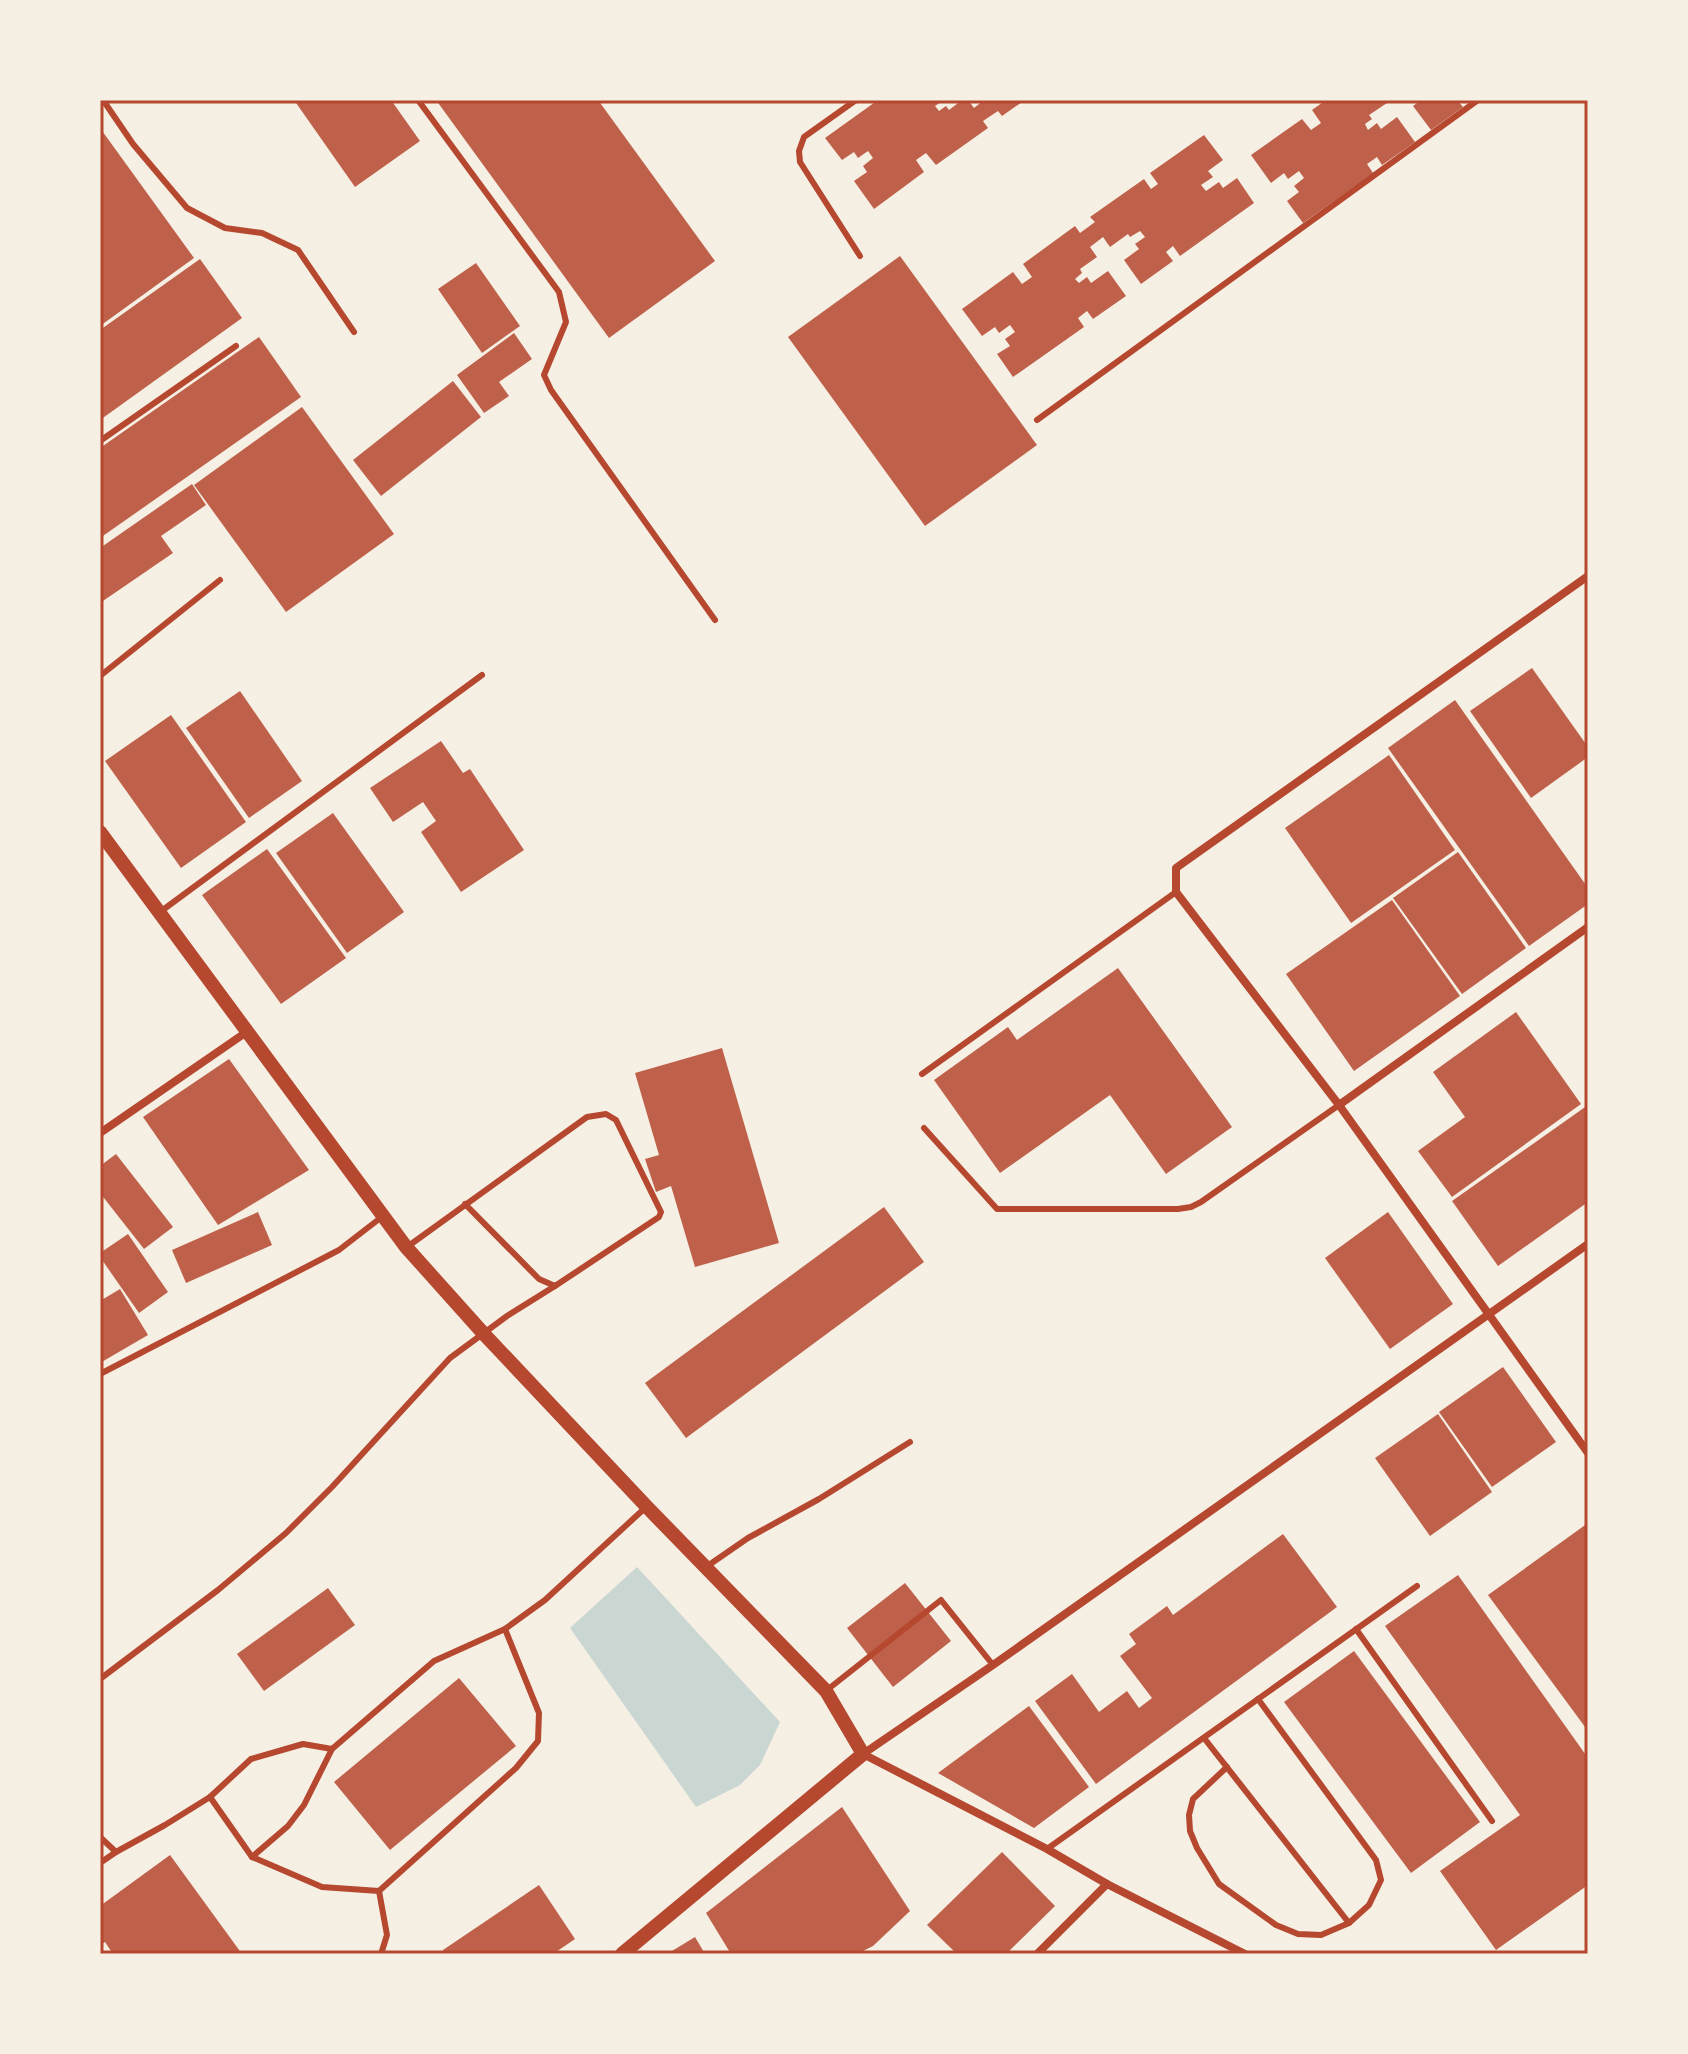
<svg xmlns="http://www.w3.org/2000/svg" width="1688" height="2054" font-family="Overpass,sans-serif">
<rect width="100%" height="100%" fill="#f6efe4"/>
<polygon fill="#c9d6d2" points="637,1567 780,1722 760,1765 740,1785 696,1807 570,1628"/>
<g fill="#bf614a">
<polygon points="294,100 391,100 420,141 355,187"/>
<polygon points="436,100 598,100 715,261 609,338"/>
<polygon points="878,100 944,100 935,106 939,111 946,106 949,110 962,100 968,100 974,108 984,100 1025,100 1002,116 998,111 983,121 988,128 936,165 926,153 916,160 924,172 874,209 854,181 867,172 863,166 873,158 868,151 858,158 854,152 842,160 825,138"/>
<polygon points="1326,100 1384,100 1387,103 1369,115 1372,119 1365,124 1368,130 1377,123 1381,129 1397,117 1415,142 1382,165 1377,157 1367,164 1373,173 1303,223 1287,201 1299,192 1294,186 1304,178 1299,171 1288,179 1284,173 1271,183 1251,155 1302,119 1311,130 1321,123 1312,110"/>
<polygon points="1421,100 1457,100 1463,107 1431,130 1413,106"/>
<polygon points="100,128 194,258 100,326"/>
<polygon points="1204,135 1223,160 1208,171 1213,177 1201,185 1206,191 1219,182 1223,188 1237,178 1254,203 1180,256 1173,246 1166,252 1173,261 1141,284 1124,260 1139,249 1135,244 1145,237 1140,231 1130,237 1128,234 1110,247 1103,237 1090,247 1097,257 1080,269 1082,273 1075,279 1079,283 1087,277 1091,283 1108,271 1126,296 1093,319 1087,311 1078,318 1084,327 1013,377 997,354 1010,346 1005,339 1015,332 1010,325 999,333 995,327 982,336 962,309 1013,272 1022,284 1032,277 1023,264 1075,226 1080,233 1095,222 1090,217 1144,179 1151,189 1158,184 1150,173"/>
<polygon points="900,256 1037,445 925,526 788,337"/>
<polygon points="200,259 242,318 100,420 100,330"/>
<polygon points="476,263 520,326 482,353 438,289"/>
<polygon points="514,333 532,359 499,382 509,396 484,413 457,375"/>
<polygon points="259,337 301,397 100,538 100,448"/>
<polygon points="453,381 481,417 381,496 353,460"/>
<polygon points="302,407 394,534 286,612 194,485"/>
<polygon points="192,484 206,505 161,536 173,553 100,603 100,548"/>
<polygon points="1532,668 1588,747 1588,757 1531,798 1470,711"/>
<polygon points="240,691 302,781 249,818 186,728"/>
<polygon points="1455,700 1588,888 1588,904 1529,946 1388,748"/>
<polygon points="171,715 246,822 181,868 105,761"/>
<polygon points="441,741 463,773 470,769 524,850 461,892 421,832 436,821 423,802 393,822 370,788"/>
<polygon points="1389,755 1455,850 1351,923 1285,828"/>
<polygon points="333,813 404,912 347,953 276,853"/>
<polygon points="267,849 346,958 281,1004 202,895"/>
<polygon points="1458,852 1526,948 1462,994 1393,898"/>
<polygon points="1392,900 1460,996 1354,1071 1286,974"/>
<polygon points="1118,968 1232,1127 1166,1174 1110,1095 1000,1173 934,1080 1008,1027 1017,1040"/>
<polygon points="1516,1012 1581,1104 1452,1197 1418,1151 1465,1117 1433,1072"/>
<polygon points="722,1048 779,1243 695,1267 671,1186 656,1192 645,1159 659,1155 635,1073"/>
<polygon points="229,1059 309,1170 218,1225 143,1117"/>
<polygon points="1588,1105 1588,1202 1498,1266 1452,1201"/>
<polygon points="116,1154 173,1227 144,1249 100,1193 100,1166"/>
<polygon points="884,1207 924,1262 686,1438 645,1383"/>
<polygon points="258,1212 272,1245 186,1283 172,1250"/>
<polygon points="1388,1212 1453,1304 1390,1349 1325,1258"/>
<polygon points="128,1234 168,1292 139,1313 100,1257 100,1253"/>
<polygon points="120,1289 148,1335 100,1363 100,1301"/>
<polygon points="1503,1367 1556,1442 1492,1487 1439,1412"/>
<polygon points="1438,1414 1492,1492 1430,1536 1375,1458"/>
<polygon points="1588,1523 1588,1731 1488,1595"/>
<polygon points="1283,1534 1337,1607 1096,1784 1035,1701 1072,1674 1099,1712 1127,1691 1139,1708 1152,1698 1120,1656 1136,1644 1129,1634 1167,1606 1173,1615"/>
<polygon points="1458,1575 1588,1758 1588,1885 1496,1950 1440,1871 1520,1815 1385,1626"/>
<polygon points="905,1583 951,1641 893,1687 847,1628"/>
<polygon points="328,1588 355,1625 264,1691 237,1654"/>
<polygon points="1354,1651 1480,1822 1411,1873 1284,1702"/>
<polygon points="459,1678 516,1746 390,1850 334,1782"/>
<polygon points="1029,1706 1089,1787 1034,1828 938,1773"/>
<polygon points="842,1807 910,1911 873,1946 857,1954 731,1954 706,1913"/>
<polygon points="1002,1852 1055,1906 1006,1954 957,1954 927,1925"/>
<polygon points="170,1855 242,1954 113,1954 105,1942 100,1945 100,1906"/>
<polygon points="539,1885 575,1939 553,1954 445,1954 443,1950"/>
<polygon points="695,1937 705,1954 667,1954"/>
</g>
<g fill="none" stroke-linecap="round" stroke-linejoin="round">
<g stroke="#b5482f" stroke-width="6">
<polyline points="103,100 133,144 187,208 225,228 262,233 298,250 354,332"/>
<polyline points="418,100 559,292 566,322 544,375 551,390 715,620"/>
<polyline points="856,100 804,137 799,151 800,162 860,256"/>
<polyline points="1037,420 1478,100"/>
<polyline points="100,441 236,346"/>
<polyline points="100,676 220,580"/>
<polyline points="160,912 482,675"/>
<polyline points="922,1074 1176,892"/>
<polyline points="924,1128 997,1209 1178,1209 1191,1207 1201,1202 1339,1105"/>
<polyline points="407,1247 587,1117 606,1114 616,1120 661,1212 659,1217 555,1286 539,1279 465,1204"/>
<polyline points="100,1374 339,1250 383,1216"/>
<polyline points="706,1567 748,1538 819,1499 910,1442"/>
<polyline points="1356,1629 1492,1821"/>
<polyline points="100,1679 218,1590 286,1533 332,1487 450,1358 507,1316 555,1286"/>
<polyline points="827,1690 941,1600 993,1665"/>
<polyline points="1204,1738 1349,1923"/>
<polyline points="1227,1767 1193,1799 1189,1815 1190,1831 1197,1848 1219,1884 1276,1925 1298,1934 1321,1935 1349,1923 1369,1905 1381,1880 1376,1860 1258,1699"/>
<polyline points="210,1797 252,1857 322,1887 379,1891 516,1768 538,1741 539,1713 505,1629"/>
<polyline points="100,1837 116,1852 165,1825 210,1797 251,1759 303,1744 332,1749 434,1661 505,1629 545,1600 645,1508"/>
<polyline points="1047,1849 1417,1586"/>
<polyline points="252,1857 288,1826 304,1805 332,1749"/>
<polyline points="100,1863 116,1852"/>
<polyline points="379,1891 387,1935 381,1954"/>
</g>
<g stroke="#b5482f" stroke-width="8">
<polyline points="1588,576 1176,868 1176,892 1339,1105 1588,1453"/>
<polyline points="1339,1105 1588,927"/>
<polyline points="100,1133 248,1031"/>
<polyline points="1037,1954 1107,1884"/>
<polyline points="1245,1954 1107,1884 1047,1849 863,1754 993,1665 1588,1244"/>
</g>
<polyline stroke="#b5482f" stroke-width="14" points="100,832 406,1247 483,1333 647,1507 826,1691 863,1754 622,1954"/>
</g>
<rect width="1688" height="2054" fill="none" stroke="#f6efe4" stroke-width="204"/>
<rect x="102" y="102" width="1484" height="1850" fill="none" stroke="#b5482f" stroke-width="3"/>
</svg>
